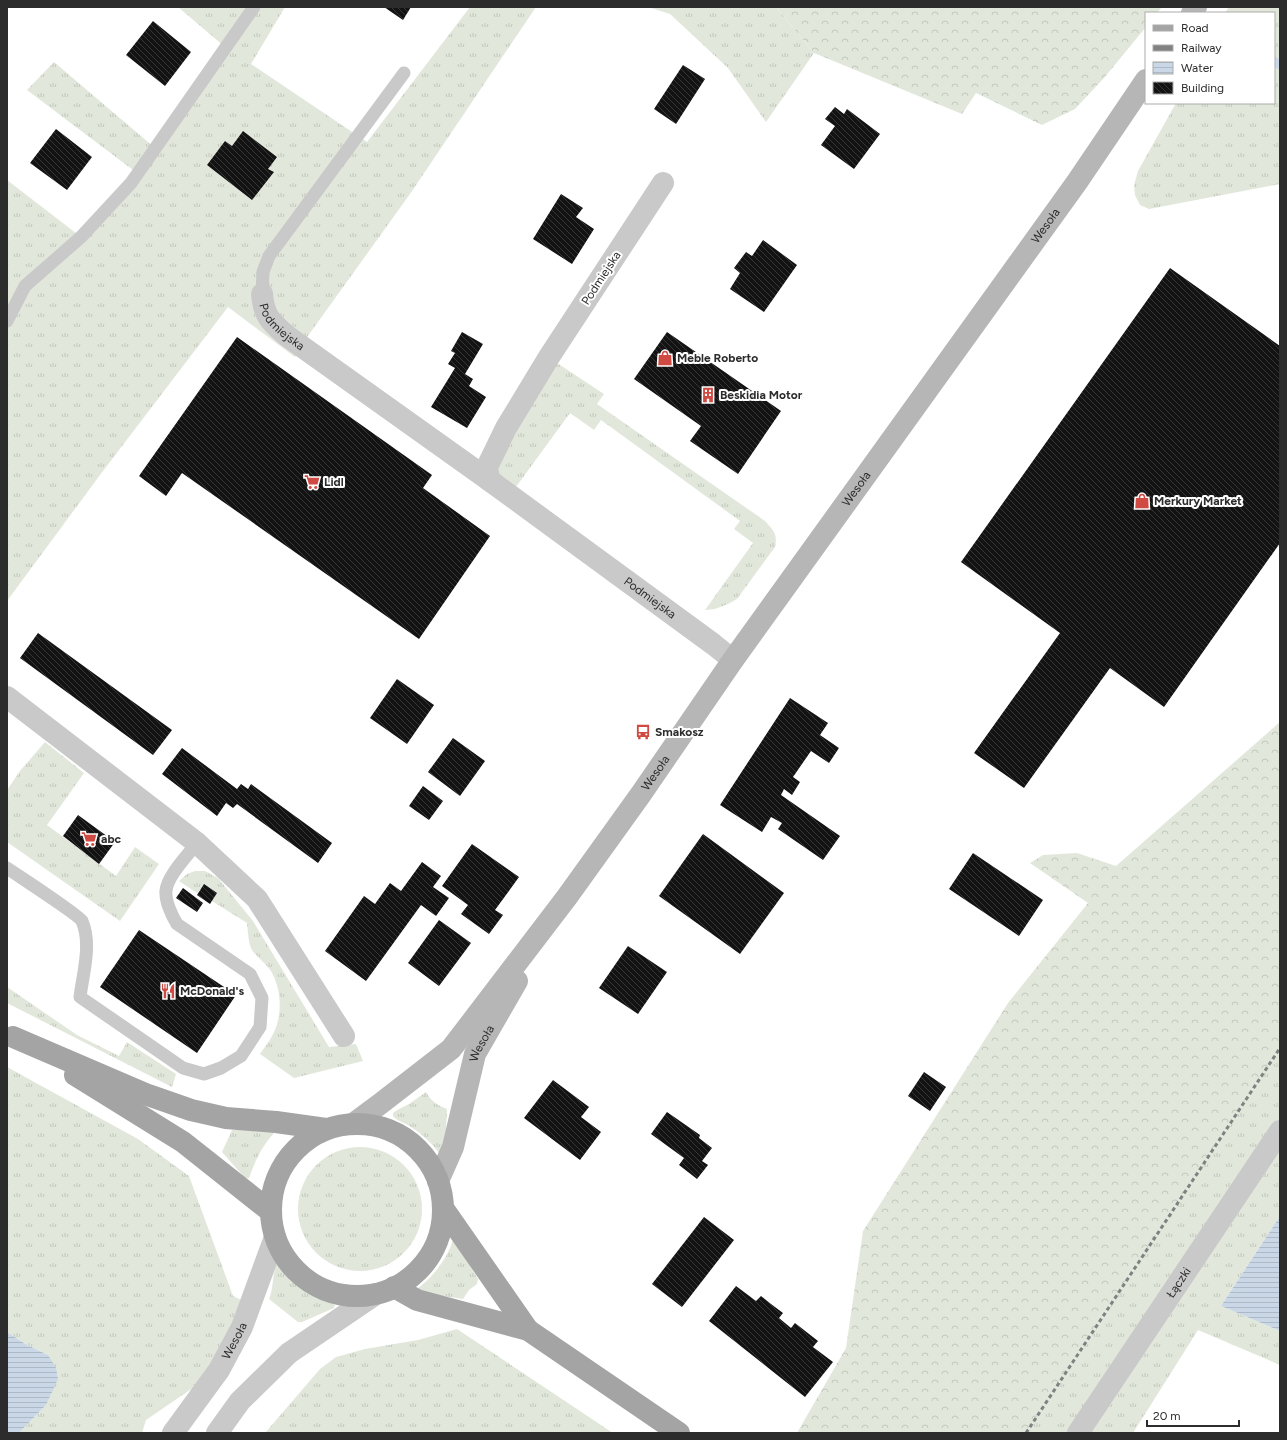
<svg xmlns="http://www.w3.org/2000/svg" width="1287" height="1440" font-family="Figtree,sans-serif">
<defs>
<pattern id="grass-tufts" width="24" height="20" patternUnits="userSpaceOnUse"><rect width="24" height="20" fill="#e1e8db"/><path d="M3 7l-1-3M5 7V3M7 7l1-3M15 17l-1-3M17 17v-4M19 17l1-3" fill="none" stroke="#c1c7bc"/></pattern>
<pattern id="forest-crowns" width="20" height="18" patternUnits="userSpaceOnUse"><rect width="20" height="18" fill="#e1e8db"/><path d="M2 6a3 3 0 1 1 6 0M12 15a3 3 0 1 1 6 0" fill="none" stroke="#c1c7bc"/></pattern>
<pattern id="water-rules" width="6" height="5" patternUnits="userSpaceOnUse"><rect width="6" height="5" fill="#c9d7e6"/><path d="M0 2.5h6" fill="none" stroke="#adb9c5"/></pattern>
<pattern id="building-back-hatch" width="6" height="6" patternUnits="userSpaceOnUse"><rect width="6" height="6" fill="#131313"/><path d="M-1 5l2 2M0 0l6 6M5-1l2 2" fill="none" stroke="#363636"/></pattern>
</defs>
<rect width="100%" height="100%" fill="#fff"/>
<g fill="url(#grass-tufts)">
<polygon points="178,7 285,7 251,64 367,142 470,7 536,7 410,194 305,340 295,357 228,307 100,475 7,601 7,180 81,237 137,173 27,90 54,62 155,148 225,47"/>
<polygon points="648,7 776,7 814,53 766,122 728,68 670,14"/>
<polygon points="1229,7 1280,7 1280,184 1149,209 1140,205 1135,195 1134,185 1138,171 1176,103 1274,103 1274,13 1225,13"/>
<path d="M557,363L604,394L597,404L765,521C773,530 778,534 775,547L737,599L728,604L715,609L705,610L753,543L734,529L740,521L601,420L594,430L570,413L513,491L498,479L496,456Z"/>
<polygon points="45,742 84,773 47,825 116,876 135,847 159,864 120,921 7,842 7,790 20,771"/>
<path d="M195,871H205L218,878L253,921L329,1047L356,1044L363,1061L294,1078L260,1054C264,1048 269,1042 272,1036C283,1017 282,990 271,971C266,963 253,954 251,948C248,940 248,931 247,923L212,901L217,893L204,885L197,893L179,881L187,874Z"/>
<polygon points="7,987 77,1035 119,1056 127,1042 176,1074 172,1087 7,1003"/>
<polygon points="1280,1048 1280,1216 1221,1306 1280,1331 1280,1365 1198,1330 1133,1433 1026,1433"/>
<polygon points="7,1067 138,1139 189,1176 233,1296 250,1304 219,1370 146,1420 142,1433 19,1433 46,1405 48,1355 27,1345 7,1332"/>
<path d="M426,1092C431,1101 437,1105 447,1109L446,1130L448,1149L439,1153C432,1143 422,1134 411,1127C406,1123 396,1121 393,1116V1113L397,1110L409,1104Z"/>
<path d="M232,1130H274V1133C262,1146 255,1161 249,1178H245L222,1152Z"/>
<circle cx="360" cy="1209" r="62"/>
<path d="M454,1236L466,1253L470,1266L478,1279L477,1284L469,1290L463,1299L436,1295L417,1289C434,1276 449,1257 454,1236Z"/>
<path d="M281,1264C290,1278 303,1290 318,1297C324,1300 330,1301 335,1305L334,1308L302,1322H298L269,1299C274,1287 272,1276 276,1265Z"/>
<polygon points="457,1329 613,1433 265,1433 320,1369 336,1357 365,1349 418,1340"/>
</g>
<g fill="url(#forest-crowns)">
<polygon points="776,7 1162,7 1157,13 1146,13 1146,27 1104,78 1075,109 1042,125 976,93 962,114 814,53"/>
<polygon points="1280,722 1280,1048 1026,1433 797,1433 846,1348 863,1231 1008,1003 1088,903 1030,863 1043,855 1077,853 1116,866"/>
</g>
<g fill="url(#water-rules)">
<polygon points="1280,1216 1280,1331 1221,1306"/>
<polygon points="7,1332 27,1345 48,1355 56,1368 58,1379 46,1405 19,1433 7,1433"/>
</g>
<g fill="none" stroke-linecap="round" stroke-linejoin="round">
<polyline stroke="#c9d7e6" stroke-width="9" points="1274,61 1280,65"/>
</g>
<g fill="url(#building-back-hatch)">
<polygon points="384,7 411,7 403,20"/>
<polygon points="153,21 191,52 165,86 126,55"/>
<polygon points="683,65 705,79 676,124 654,109"/>
<polygon points="835,107 844,114 847,109 880,134 854,169 821,145 835,126 825,119"/>
<polygon points="56,129 92,157 67,190 30,163"/>
<polygon points="243,131 277,157 268,169 274,172 252,200 207,165 225,141 232,146"/>
<polygon points="561,194 583,208 576,217 594,229 572,264 533,239"/>
<polygon points="763,240 797,265 764,312 730,289 740,273 734,268 746,252 752,256"/>
<polygon points="1170,268 1280,346 1280,543 1164,707 1110,668 1024,788 974,753 1060,633 961,562"/>
<polygon points="462,332 483,344 465,374 473,379 469,386 486,397 467,428 431,407 455,368 448,364 455,353 451,351"/>
<polygon points="667,332 781,411 738,474 690,441 701,426 634,379"/>
<polygon points="237,337 432,475 423,488 490,536 419,639 182,473 166,496 139,476"/>
<polygon points="38,633 172,730 153,755 20,658"/>
<polygon points="397,679 434,705 407,744 370,718"/>
<polygon points="790,698 828,723 820,735 839,748 829,763 811,751 793,777 800,782 792,795 784,789 781,795 840,836 823,860 778,829 782,823 771,817 762,832 720,805"/>
<polygon points="453,738 485,761 460,796 428,772"/>
<polygon points="182,748 237,789 241,784 248,789 251,784 332,843 318,863 237,804 233,808 226,803 217,816 162,774"/>
<polygon points="423,786 443,801 429,820 409,806"/>
<polygon points="78,815 115,842 99,864 63,836"/>
<polygon points="703,834 784,893 740,954 659,896"/>
<polygon points="472,844 519,877 495,910 503,915 489,934 461,914 468,905 442,886"/>
<polygon points="973,853 1043,900 1019,936 949,889"/>
<polygon points="422,862 441,876 433,887 449,898 436,916 421,905 366,981 325,951 364,896 375,904 390,883 401,891"/>
<polygon points="204,884 217,893 210,904 197,895"/>
<polygon points="183,888 203,903 197,912 176,898"/>
<polygon points="439,920 471,943 439,986 408,963"/>
<polygon points="139,930 236,995 197,1053 100,987"/>
<polygon points="628,946 667,972 638,1014 599,988"/>
<polygon points="924,1072 946,1087 930,1111 908,1096"/>
<polygon points="553,1080 589,1107 581,1117 601,1132 580,1160 524,1118"/>
<polygon points="667,1112 700,1135 699,1138 712,1148 702,1161 708,1165 697,1179 679,1165 684,1158 651,1134"/>
<polygon points="704,1217 734,1240 682,1307 652,1284"/>
<polygon points="736,1286 756,1301 761,1296 771,1304 783,1313 779,1318 791,1328 795,1323 818,1341 813,1347 833,1362 805,1397 709,1321"/>
</g>
<g fill="none" stroke-linecap="round" stroke-linejoin="round">
<g stroke="#c9c9c9" stroke-width="13">
<polyline points="262,294 263,272 269,256 404,73"/>
<polyline points="7,321 25,286 81,237 131,183 254,7"/>
<path d="M7,868C17,875 79,915 82,921C92,944 83,973 80,997L183,1068L204,1074L221,1068L241,1056L260,1027L262,998L250,974L177,924C172,916 165,901 166,891C167,876 188,855 197,843"/>
</g>
<g stroke="#c9c9c9" stroke-width="22">
<path id="s1" d="M663,183L549,357L506,428L487,467L489,480L713,644L733,660"/>
<path id="s2" d="M262,294C264,317 271,322 287,336L489,480"/>
<polyline points="7,697 197,843 257,899 344,1036"/>
<path id="s3" d="M1078,1433L1280,1131"/>
</g>
<g stroke="#c9c9c9" stroke-width="22">
<path id="s4" d="M173,1433L219,1370L242,1327L275,1237"/>
<polyline points="217,1433 240,1401 289,1353 376,1294"/>
</g>
<g stroke="#b6b6b6" stroke-width="22">
<polyline points="1192,13 1196,7"/>
<path id="s5" d="M353,1124L380,1104L451,1049L567,897L641,794L733,660L1077,182L1146,80"/>
<path id="s6" d="M438,1181L453,1147L475,1054L517,981"/>
</g>
<g stroke="#a4a4a4" stroke-width="22">
<polyline points="13,1037 148,1095 191,1110 226,1118 276,1122 326,1129"/>
<polyline points="75,1075 183,1142 270,1211"/>
<circle cx="357" cy="1210" r="86"/>
<polyline points="443,1208 528,1330"/>
<polyline points="394,1287 417,1300 528,1330 679,1433"/>
</g>
<polyline stroke="#818181" stroke-width="3" stroke-dasharray="4 3" stroke-linecap="butt" points="1026,1433 1280,1048"/>
</g>
<defs>
<symbol id="shop-bare" viewBox="-9 -9 18 18"><path d="M-5-2.5h2.3a2.7 3.5 0 0 1 5.4 0H5L5.5 6h-11ZM-1.5-2.5h3a1.5 2.3 0 0 0-3 0Z" fill="#cf4a42" stroke="#fff" stroke-width="2.5" paint-order="stroke"/></symbol>
<symbol id="building-bare" viewBox="-9 -9 18 18"><path d="M-4-6H4V6H1V3H-1V6H-4ZM-2.5-4.3h1.7v1.8h-1.7ZM.8-4.3h1.7v1.8H.8ZM-2.5-1h1.7V.8h-1.7ZM.8-1h1.7V.8H.8Z" fill="#cf4a42" stroke="#fff" stroke-width="2.5" paint-order="stroke"/></symbol>
<symbol id="supermarket-bare" viewBox="-9 -9 18 18"><path d="M-6-5.5h2.5l.6 2H6L4.5 2H-2.5L-4.4-4H-6ZM-1.5 3.2a1.3 1.3 0 1 0 .1 0ZM3 3.2a1.3 1.3 0 1 0 .1 0Z" fill="#cf4a42" stroke="#fff" stroke-width="2.5" paint-order="stroke"/></symbol>
<symbol id="bus-bare" viewBox="-9 -9 18 18"><path d="M-5-6H5V4H4V6H2V4H-2V6H-4V4H-5ZM-3.5-4V0h7V-4ZM-3.5 1.2v1.5H-2V1.2ZM2 1.2v1.5H3.5V1.2Z" fill="#cf4a42" stroke="#fff" stroke-width="2.5" paint-order="stroke"/></symbol>
<symbol id="restaurant-bare" viewBox="-9 -9 18 18"><path d="M-5-6h1v4h1v-4h1v4h1v-4h1v5L-1.5 .5V6h-2V.5L-5-1ZM5-6V6H3V1.5H1.5Q1.5-4 5-6Z" fill="#cf4a42" stroke="#fff" stroke-width="2.5" paint-order="stroke"/></symbol>
</defs>
<g fill-rule="evenodd">
<use href="#shop-bare" x="654" y="347" width="22" height="22"/>
<use href="#building-bare" x="697" y="384" width="22" height="22"/>
<use href="#supermarket-bare" x="301" y="471" width="22" height="22"/>
<use href="#shop-bare" x="1131" y="490" width="22" height="22"/>
<use href="#bus-bare" x="632" y="721" width="22" height="22"/>
<use href="#supermarket-bare" x="78" y="828" width="22" height="22"/>
<use href="#restaurant-bare" x="157" y="980" width="22" height="22"/>
</g>
<g text-anchor="middle" dominant-baseline="central" stroke-width="4" stroke-linejoin="round" paint-order="stroke">
<g font-size="12" fill="#2c2c2c" stroke="#fff">
<text stroke="none"><textPath href="#s5" startOffset="1139">Wesoła</textPath></text>
<text transform="translate(601 278) rotate(-57)">Podmiejska</text>
<text stroke="none"><textPath href="#s2" startOffset="40">Podmiejska</textPath></text>
<text stroke="none"><textPath href="#s5" startOffset="815">Wesoła</textPath></text>
<text stroke="none"><textPath href="#s1" startOffset="547">Podmiejska</textPath></text>
<text stroke="none"><textPath href="#s5" startOffset="467">Wesoła</textPath></text>
<text stroke="none"><textPath href="#s6" startOffset="145">Wesoła</textPath></text>
<text stroke="none"><textPath href="#s3" startOffset="181">Łączki</textPath></text>
<text stroke="none"><textPath href="#s4" startOffset="111">Wesoła</textPath></text>
</g>
<g font-size="12" font-weight="bold" fill="#2c2c2c" stroke="#fff" text-anchor="start">
<text x="677" y="358">Meble Roberto</text>
<text x="720" y="395">Beskidia Motor</text>
<text x="324" y="482">Lidl</text>
<text x="1154" y="501">Merkury Market</text>
<text x="655" y="732">Smakosz</text>
<text x="101" y="839">abc</text>
<text x="180" y="991">McDonald's</text>
</g>
</g>
<rect width="1287" height="1440" fill="none" stroke="#2c2c2c" stroke-width="16"/>
<rect x="1145" y="12" width="130" height="92" fill="#ffffff" stroke="#ababab"/>
<rect x="1153" y="25" width="20" height="6" fill="#a4a4a4" stroke="#ababab"/>
<text x="1181" y="32" font-size="12" fill="#2c2c2c">Road</text>
<rect x="1153" y="45" width="20" height="6" fill="#818181" stroke="#ababab"/>
<text x="1181" y="52" font-size="12" fill="#2c2c2c">Railway</text>
<rect x="1153" y="62" width="20" height="12" fill="url(#water-rules)" stroke="#ababab"/>
<text x="1181" y="72" font-size="12" fill="#2c2c2c">Water</text>
<rect x="1153" y="82" width="20" height="12" fill="url(#building-back-hatch)" stroke="#ababab"/>
<text x="1181" y="92" font-size="12" fill="#2c2c2c">Building</text>
<path d="M1147 1420v6h92v-6" fill="none" stroke="#2c2c2c" stroke-width="2"/>
<text x="1153" y="1420" font-size="12" fill="#2c2c2c" stroke="#ffffff" stroke-width="3" paint-order="stroke">20 m</text>
</svg>
